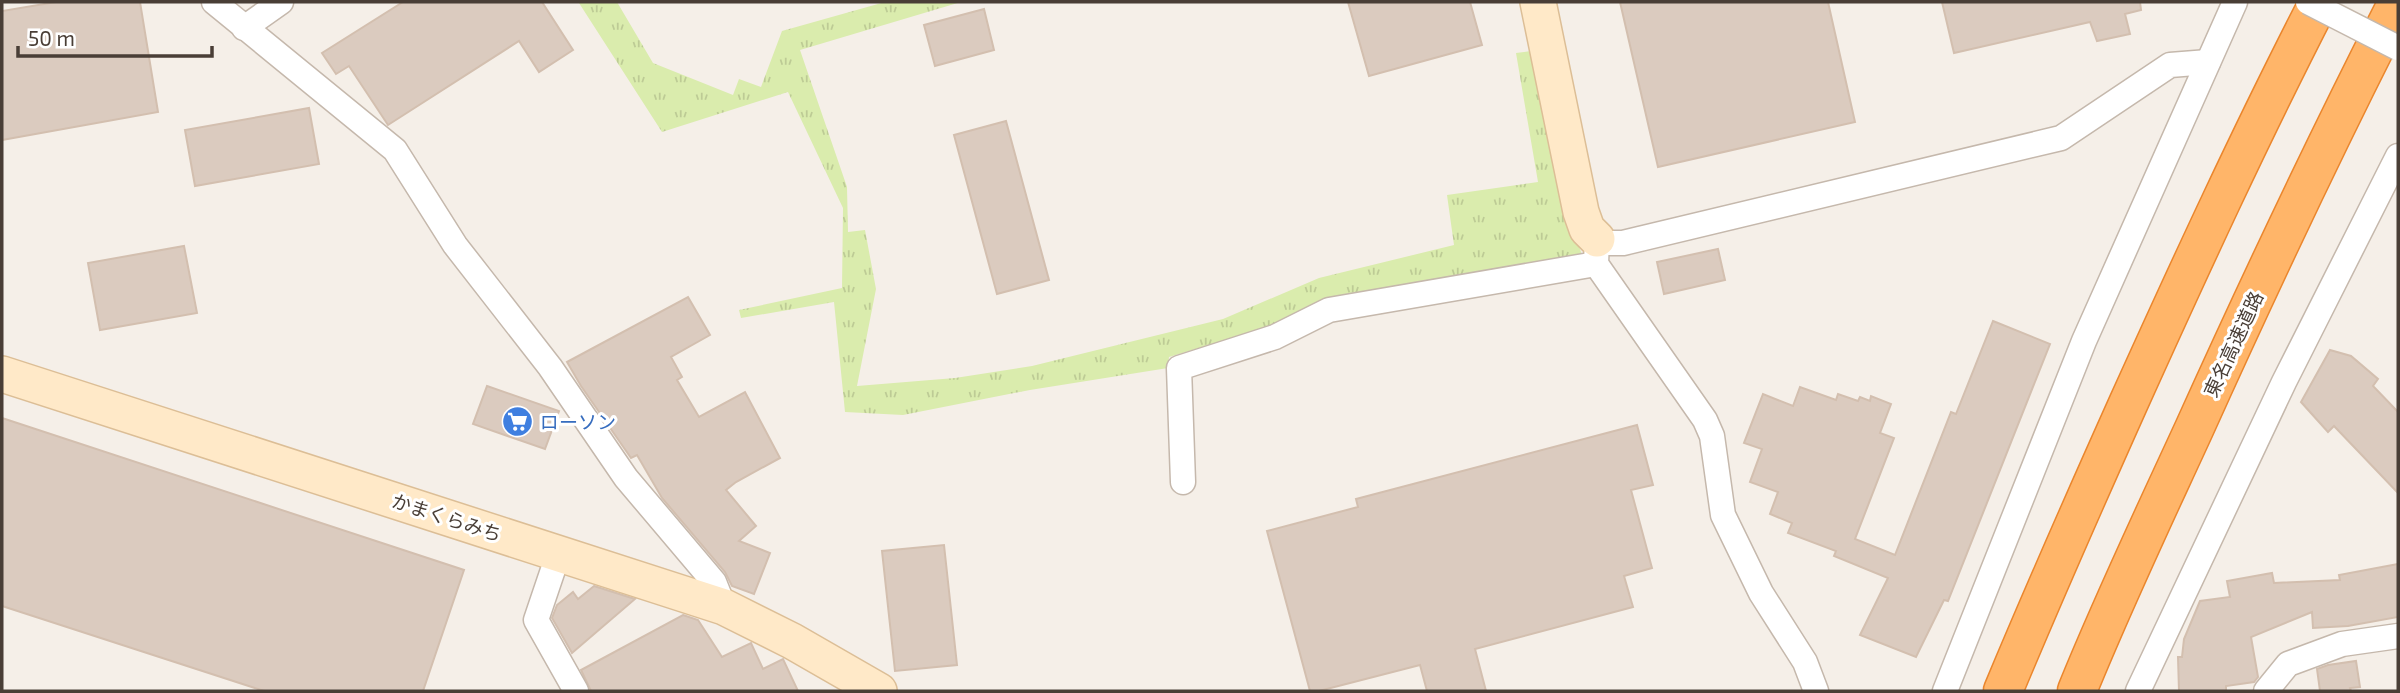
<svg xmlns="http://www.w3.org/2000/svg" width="2400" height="693" font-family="'Exo 2','Noto Sans JP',sans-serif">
<defs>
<pattern id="grass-tufts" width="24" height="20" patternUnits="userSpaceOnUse" patternTransform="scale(1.75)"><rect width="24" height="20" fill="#daecad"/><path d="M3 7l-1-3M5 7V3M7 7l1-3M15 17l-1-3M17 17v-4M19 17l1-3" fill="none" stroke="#bdcb95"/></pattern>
</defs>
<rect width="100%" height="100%" fill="#f5efe8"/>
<polygon fill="url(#grass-tufts)" points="617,2 653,63 733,95 739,79 761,87 782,31 885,2 961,2 800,50 847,187 848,232 865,230 876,289 857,386 955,378 1032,366 1223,319 1319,278 1454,245 1447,195 1538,182 1516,53 1538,50 1565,206 1582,255 1269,327 1169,357 1168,368 1030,390 903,415 845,412 834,302 741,318 739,310 842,288 843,208 788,92 662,132 579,3"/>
<g fill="#dbcbbf" stroke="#d3bfaf" stroke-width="2">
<polygon points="56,2 140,2 158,112 2,140 2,11"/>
<polygon points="403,2 542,2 573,50 539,72 519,41 388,125 349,66 336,74 322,53"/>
<polygon points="1348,2 1470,2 1482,45 1369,76"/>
<polygon points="1620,2 1828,2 1855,122 1658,167"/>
<polygon points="1942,2 2140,2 2141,10 2125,14 2130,34 2097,41 2090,22 1954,53"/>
<polygon points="984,9 994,50 935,66 924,25"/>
<polygon points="309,108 319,164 195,186 185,130"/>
<polygon points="1006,121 1049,280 997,294 954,135"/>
<polygon points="184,246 197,313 100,330 88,263"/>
<polygon points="1718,249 1725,280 1664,294 1657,262"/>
<polygon points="688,297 710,335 671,357 682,377 677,380 699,417 745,392 780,458 736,482 726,490 756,526 739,541 770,553 754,594 732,586 725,572 662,498 637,455 631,458 581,386 567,362"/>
<polygon points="1993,321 2050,344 1948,601 1944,600 1916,657 1860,635 1888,578 1834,556 1836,551 1788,533 1792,523 1770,514 1778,492 1750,482 1762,449 1744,443 1763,394 1793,406 1800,387 1836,400 1838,394 1858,401 1860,397 1870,401 1871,396 1891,404 1880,433 1894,438 1855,539 1895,555 1951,412 1956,414"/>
<polygon points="2330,350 2351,356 2378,379 2373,386 2398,412 2398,493 2334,426 2328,432 2301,402"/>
<polygon points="487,386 559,411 545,449 473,424"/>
<polygon points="2,418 464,570 423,691 264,691 2,606"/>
<polygon points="1637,425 1653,485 1631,490 1652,568 1624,576 1633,607 1475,649 1486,691 1427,691 1420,665 1319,691 1310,691 1267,531 1358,507 1356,499"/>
<polygon points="944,545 957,665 895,671 882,551"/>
<polygon points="2398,564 2398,617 2348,626 2313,628 2312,612 2251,637 2258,677 2254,682 2226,686 2226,691 2179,691 2178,657 2182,657 2184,639 2200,601 2230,597 2227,581 2272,573 2274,583 2340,580 2339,575"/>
<polygon points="594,586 635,599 572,653 552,618 557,605 573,592 578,599"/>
<polygon points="683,615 698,620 722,657 751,643 763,669 783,659 798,691 591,691 581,670"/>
<polygon points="2356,661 2360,687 2350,688 2351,691 2320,691 2317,669 2328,665"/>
</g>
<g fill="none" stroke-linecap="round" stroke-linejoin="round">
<defs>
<g id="street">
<polyline points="214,2 395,150 455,245 550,367 626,478 714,582 724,607"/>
<polyline points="244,28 281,2"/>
<polyline points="1183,482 1179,368 1275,337 1329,310 1596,264"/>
<polyline points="559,552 536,620 576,691"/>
<polyline points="1816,691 1805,662 1761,593 1723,515 1712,436 1705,420 1596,264 1597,239 1609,243 1623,243 2061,138 2170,65 2208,62"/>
<polyline points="1945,691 2084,341 2235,2"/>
<polyline points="2138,691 2284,382 2398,156"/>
<polyline points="2266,691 2288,664 2342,644 2398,636"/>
</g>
<g id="secondary">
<polyline points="1538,2 1581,212 1587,229 1597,239"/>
<polyline points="2,374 724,607 792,641 879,691"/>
</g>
<g id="highway">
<path d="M2003,691C2043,595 2085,500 2128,404C2189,269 2251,134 2319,2"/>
<path d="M2077,691C2113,602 2154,516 2194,429C2259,285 2326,143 2398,2"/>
</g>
</defs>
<use href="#street" stroke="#c5b8ac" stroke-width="27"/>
<use href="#secondary" stroke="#dcbe96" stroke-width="38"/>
<use href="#highway" stroke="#ea862d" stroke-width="41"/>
<use href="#street" stroke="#fff" stroke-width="24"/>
<use href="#secondary" stroke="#ffe9c8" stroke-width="35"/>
<use href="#highway" stroke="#ffb569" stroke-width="38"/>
<defs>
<polyline id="street-bridge" points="2308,2 2398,48"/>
</defs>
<use href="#street-bridge" stroke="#c5b8ac" stroke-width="27" stroke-linecap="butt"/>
<use href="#street-bridge" stroke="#fff" stroke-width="24"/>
</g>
<defs>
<symbol id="supermarket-disc" viewBox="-11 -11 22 22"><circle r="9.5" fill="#3f7fe0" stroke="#fff"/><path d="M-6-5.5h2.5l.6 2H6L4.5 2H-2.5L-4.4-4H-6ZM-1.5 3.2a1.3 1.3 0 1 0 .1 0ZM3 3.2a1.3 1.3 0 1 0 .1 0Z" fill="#fff"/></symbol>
</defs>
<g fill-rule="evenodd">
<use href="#supermarket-disc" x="500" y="404" width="35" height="35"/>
</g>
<g text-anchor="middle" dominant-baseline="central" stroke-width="6" stroke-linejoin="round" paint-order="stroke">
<g font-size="19" fill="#493e36" stroke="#fff">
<text transform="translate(2233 344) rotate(-65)">東名高速道路</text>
<text transform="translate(447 517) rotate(18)">かまくらみち</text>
</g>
<g font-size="19" fill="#366cbe" stroke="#fff" text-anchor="start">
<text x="540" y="421">ローソン</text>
</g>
</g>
<rect width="2400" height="693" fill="none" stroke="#493e36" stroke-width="7"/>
<path d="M18 46v10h194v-10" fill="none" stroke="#493e36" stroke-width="3.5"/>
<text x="28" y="46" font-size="21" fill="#493e36" stroke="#ffffff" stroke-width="5" paint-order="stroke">50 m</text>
</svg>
